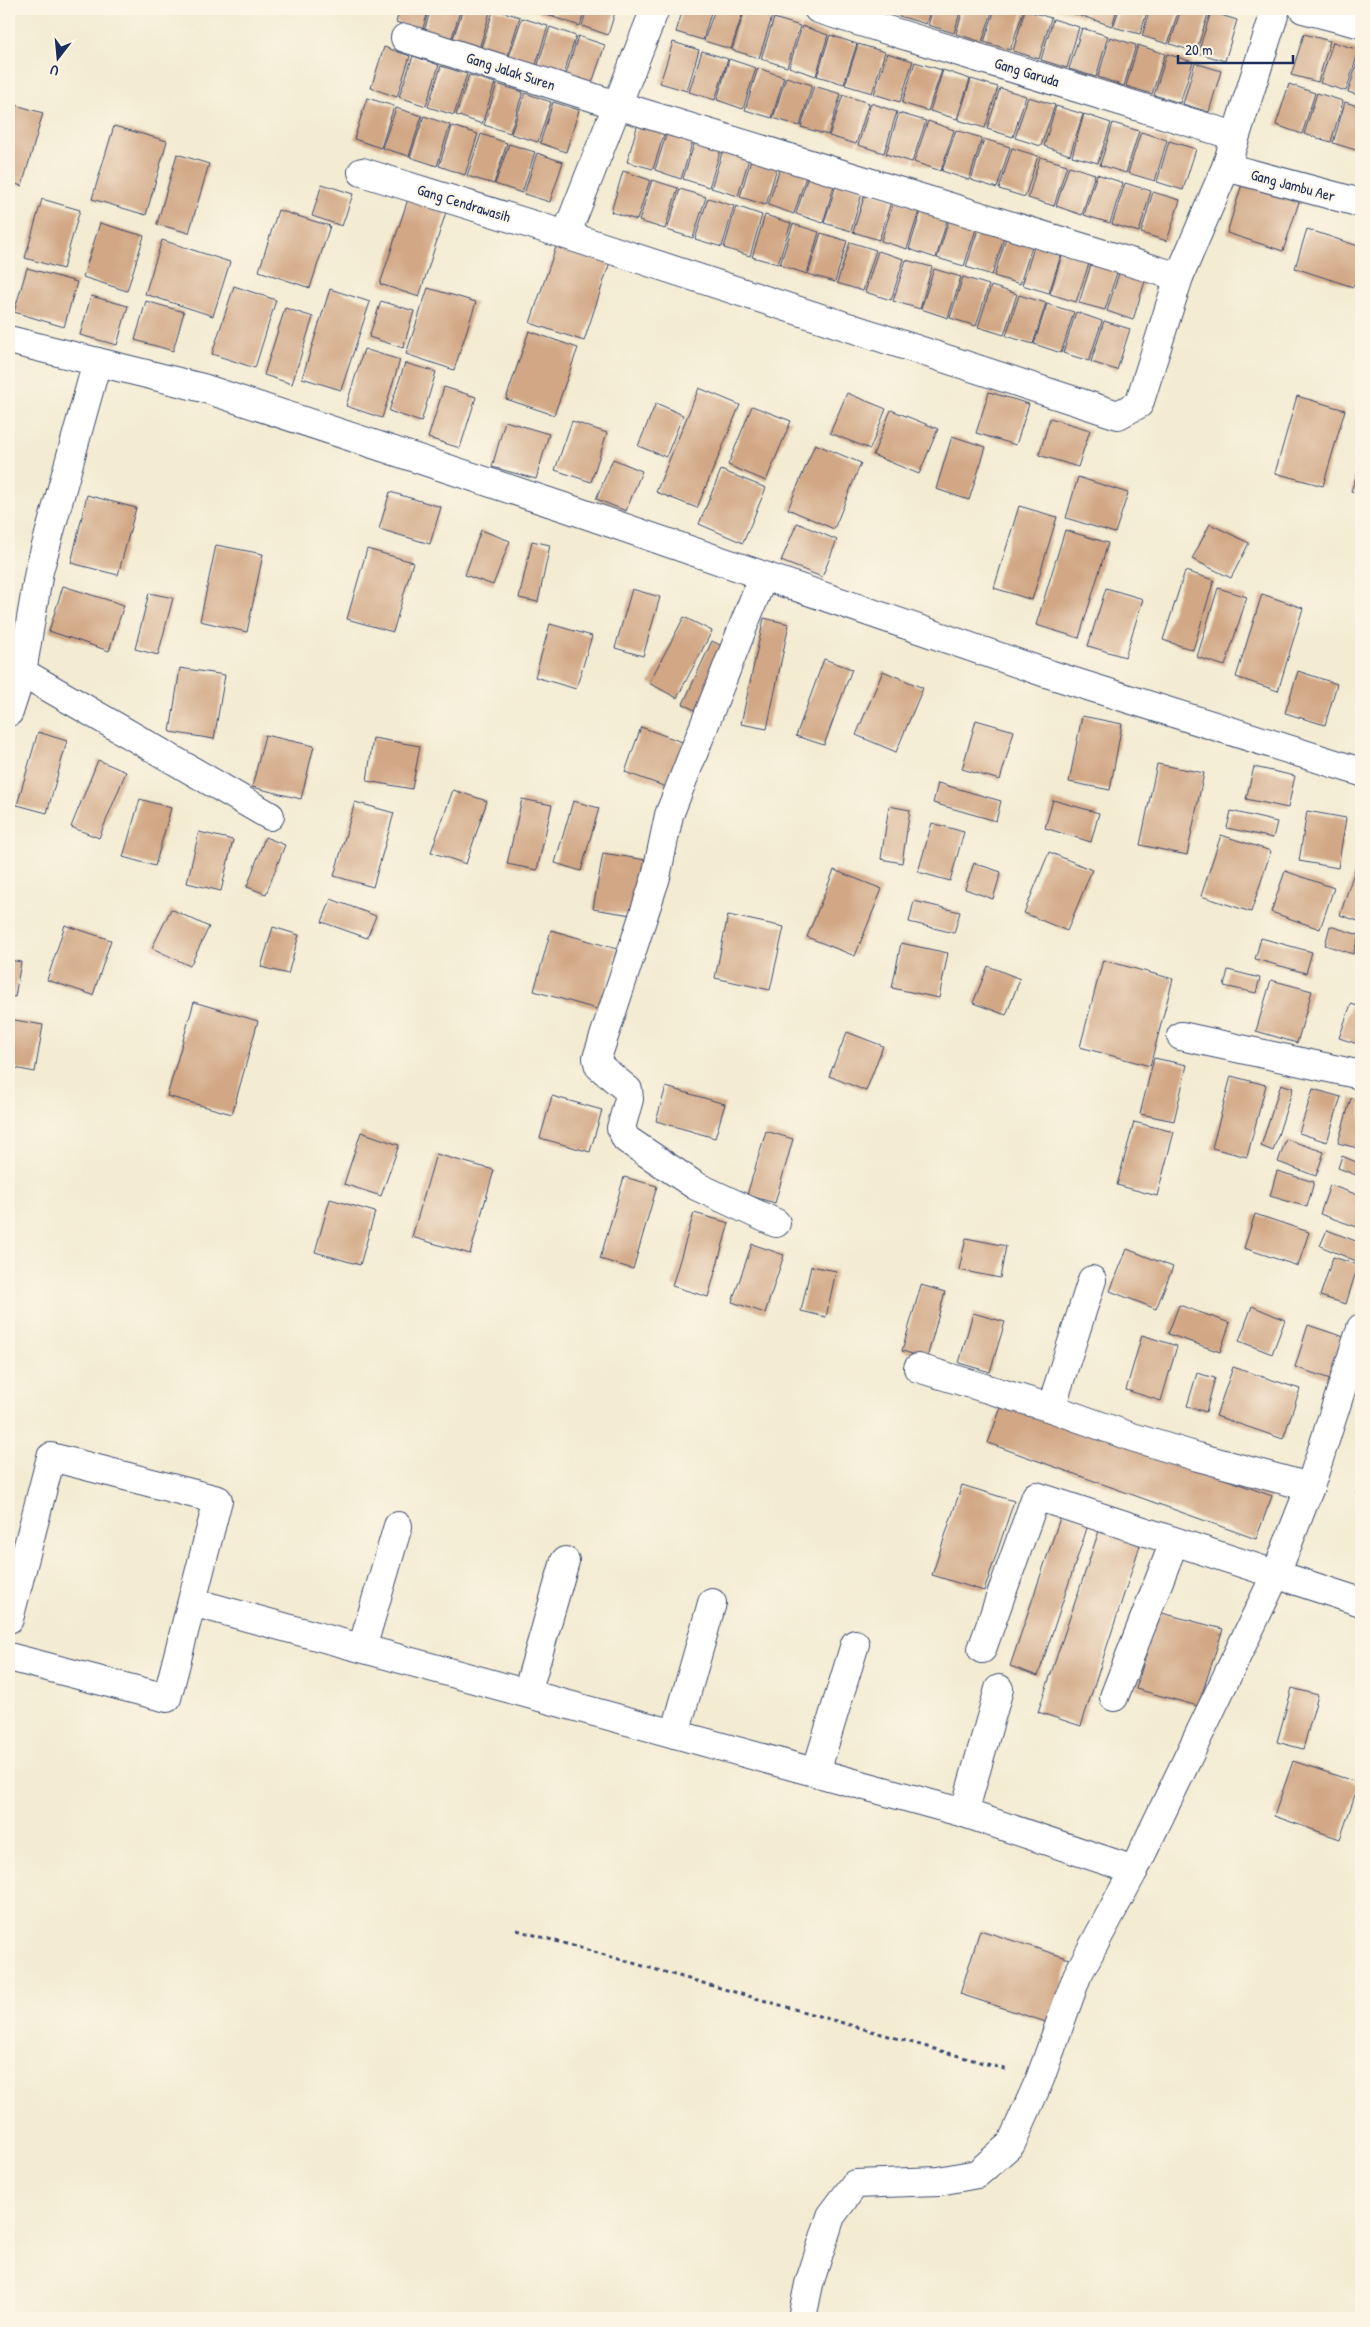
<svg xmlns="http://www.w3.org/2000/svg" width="1370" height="2327" font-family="'Patrick Hand',sans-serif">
<rect width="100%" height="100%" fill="#fcf5e5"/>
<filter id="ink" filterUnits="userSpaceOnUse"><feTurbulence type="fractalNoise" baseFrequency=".02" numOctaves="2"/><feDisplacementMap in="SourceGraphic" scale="10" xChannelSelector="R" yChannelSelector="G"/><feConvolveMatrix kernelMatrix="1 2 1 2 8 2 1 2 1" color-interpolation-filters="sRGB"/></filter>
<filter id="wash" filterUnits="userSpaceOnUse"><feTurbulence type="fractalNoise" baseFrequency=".0096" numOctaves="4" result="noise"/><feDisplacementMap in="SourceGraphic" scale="20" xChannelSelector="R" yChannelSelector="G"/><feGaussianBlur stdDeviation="1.12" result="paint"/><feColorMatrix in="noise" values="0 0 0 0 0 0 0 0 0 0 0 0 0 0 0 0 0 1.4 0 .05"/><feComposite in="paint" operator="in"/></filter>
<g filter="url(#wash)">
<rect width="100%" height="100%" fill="#f3ebd2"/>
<g id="blocks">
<g fill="#d1a785">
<polygon points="400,9 429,9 422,31 396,22"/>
<polygon points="431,9 461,9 451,40 424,31"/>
<polygon points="463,9 491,9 479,49 452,41"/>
<polygon points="494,9 520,17 507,58 480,50"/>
<polygon points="528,9 554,9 552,17"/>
<polygon points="556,9 585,9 580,26 553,17"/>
<polygon points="587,9 616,9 608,35 582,26"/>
<polygon points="683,9 712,9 703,40 676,32"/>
<polygon points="715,9 744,9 731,49 704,41"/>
<polygon points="745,9 772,17 759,58 732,50"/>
<polygon points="877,9 899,9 897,15"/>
<polygon points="901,9 931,9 926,24 899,16"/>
<polygon points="933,9 961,9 954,33 928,25"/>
<polygon points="963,9 993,9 982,42 956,34"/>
<polygon points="995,9 1024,9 1010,50 984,42"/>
<polygon points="1059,9 1086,9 1083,17"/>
<polygon points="1088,9 1117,9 1112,26 1085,17"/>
<polygon points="1119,9 1148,9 1140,34 1113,27"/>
<polygon points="1150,9 1179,9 1168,44 1142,36"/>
<polygon points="1181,9 1202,9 1209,11 1196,52 1170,44"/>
<polygon points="1025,10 1051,18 1039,59 1013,51"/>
<polygon points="1211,12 1237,20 1225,61 1198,53"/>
<polygon points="522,18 548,26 535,68 508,59"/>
<polygon points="774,18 800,26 787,67 761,59"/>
<polygon points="1053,19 1079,27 1067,68 1041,60"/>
<polygon points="802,26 828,35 816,76 789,67"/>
<polygon points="550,27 576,36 563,76 537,68"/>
<polygon points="1082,28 1108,36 1096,77 1069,69"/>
<polygon points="1304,34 1330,41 1318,82 1291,75"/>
<polygon points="830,35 857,44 844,84 817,76"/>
<polygon points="578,36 605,45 591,86 565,77"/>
<polygon points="1110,37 1136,45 1124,86 1098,77"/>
<polygon points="673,42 699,50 687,91 660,83"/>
<polygon points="1333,42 1359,50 1346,91 1320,83"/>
<polygon points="858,44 885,52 872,93 845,85"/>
<polygon points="1138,45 1165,54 1152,94 1126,86"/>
<polygon points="384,47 410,56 397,97 371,88"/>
<polygon points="1361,50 1361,96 1348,92"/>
<polygon points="702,51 728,59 715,100 689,92"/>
<polygon points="887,53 913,61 900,102 874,94"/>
<polygon points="1167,54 1193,62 1180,103 1154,95"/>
<polygon points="413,56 439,65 426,106 399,97"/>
<polygon points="729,59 756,68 743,109 717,100"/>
<polygon points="915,62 942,70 928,111 902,103"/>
<polygon points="1195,63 1221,71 1209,112 1183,104"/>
<polygon points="441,66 467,74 454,115 428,107"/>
<polygon points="758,68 784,77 772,118 745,110"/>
<polygon points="943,70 970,79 957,119 930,111"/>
<polygon points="469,75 495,83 482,124 456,115"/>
<polygon points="786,77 812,85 800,126 773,118"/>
<polygon points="971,79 998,87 985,128 958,120"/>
<polygon points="497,84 523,92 510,133 484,125"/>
<polygon points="1289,84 1315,93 1302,134 1276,125"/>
<polygon points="814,86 841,94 828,135 801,127"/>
<polygon points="1000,88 1026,96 1013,137 987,129"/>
<polygon points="525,93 551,102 538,142 511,134"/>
<polygon points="1317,93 1343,101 1331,142 1304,134"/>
<polygon points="843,95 869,103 856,144 829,136"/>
<polygon points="1028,97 1055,105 1041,146 1015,138"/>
<polygon points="367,98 394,106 381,148 354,139"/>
<polygon points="553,102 579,110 566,152 540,143"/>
<polygon points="1345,102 1361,107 1361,144 1359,151 1333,143"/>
<polygon points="9,103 43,113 22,186 9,182"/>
<polygon points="871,103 897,112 884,153 858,145"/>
<polygon points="1056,106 1083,114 1070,155 1044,146"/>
<polygon points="396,108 422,116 409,156 382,148"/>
<polygon points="899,113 926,121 912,162 886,154"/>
<polygon points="1084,114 1111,123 1098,163 1072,156"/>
<polygon points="424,116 450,125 437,166 410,157"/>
<polygon points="639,120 666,128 653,169 627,162"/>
<polygon points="928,121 954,130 941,171 914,162"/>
<polygon points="1113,123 1139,131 1126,173 1100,165"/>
<polygon points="114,126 167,141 146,215 92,199"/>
<polygon points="452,126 478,134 465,175 439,166"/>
<polygon points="668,129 694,137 681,179 655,170"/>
<polygon points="956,130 982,138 969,180 942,171"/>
<polygon points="1141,132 1167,140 1155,181 1128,173"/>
<polygon points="481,134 507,143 494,184 467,176"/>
<polygon points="696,138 722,146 709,187 683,179"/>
<polygon points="984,139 1010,147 997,188 971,180"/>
<polygon points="1169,141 1196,149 1183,190 1157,182"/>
<polygon points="509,144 535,152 522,193 495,184"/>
<polygon points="724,147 750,155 738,196 711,188"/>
<polygon points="1012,148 1038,156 1025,197 999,189"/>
<polygon points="537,153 563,162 550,202 524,194"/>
<polygon points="177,154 209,164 189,233 157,224"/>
<polygon points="752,156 778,164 766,205 740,197"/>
<polygon points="1040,157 1067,165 1054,206 1028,198"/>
<polygon points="781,165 807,173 794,214 768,205"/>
<polygon points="1069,166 1095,174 1082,215 1056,206"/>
<polygon points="623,171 650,180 637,220 611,212"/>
<polygon points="809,173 835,182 823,223 796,214"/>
<polygon points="1097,174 1123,183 1110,223 1084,215"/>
<polygon points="652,180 678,188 665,229 639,221"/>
<polygon points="837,182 863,190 851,231 824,223"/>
<polygon points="1125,183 1151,191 1139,232 1112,224"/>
<polygon points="322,184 353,194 342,226 312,216"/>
<polygon points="1242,184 1299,202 1283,251 1227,233"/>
<polygon points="680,189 706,197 693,238 667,230"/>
<polygon points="866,191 892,199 879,240 853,232"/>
<polygon points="1153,192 1180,200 1167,241 1141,233"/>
<polygon points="708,198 734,206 722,247 695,239"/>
<polygon points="42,199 80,210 63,269 25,258"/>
<polygon points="408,199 446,212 419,297 380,284"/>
<polygon points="894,200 920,208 907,249 881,241"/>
<polygon points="736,206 762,215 750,256 724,248"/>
<polygon points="922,208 948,217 936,258 909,249"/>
<polygon points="278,210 330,226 310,288 259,271"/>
<polygon points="765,215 791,223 778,264 752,257"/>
<polygon points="950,217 977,226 964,266 937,258"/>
<polygon points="100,223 144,236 127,291 83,277"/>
<polygon points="793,224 819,232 807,274 780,265"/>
<polygon points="979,226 1005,234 992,275 966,267"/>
<polygon points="1307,229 1361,247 1361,263 1353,287 1295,268"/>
<polygon points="821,233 847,241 835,282 808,274"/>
<polygon points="1007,235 1033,243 1020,284 994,276"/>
<polygon points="162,240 230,262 213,316 145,294"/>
<polygon points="558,241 611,259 584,341 530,323"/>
<polygon points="850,242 876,250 863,291 837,283"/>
<polygon points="1035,244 1062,252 1049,293 1022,285"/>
<polygon points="878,251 904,259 891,300 865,292"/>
<polygon points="1063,252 1090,261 1076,302 1050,294"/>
<polygon points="906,260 932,267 920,309 893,301"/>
<polygon points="1092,261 1118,269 1105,310 1079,303"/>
<polygon points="27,268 77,282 64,327 14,312"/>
<polygon points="934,269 961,277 948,318 921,309"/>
<polygon points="1120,270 1146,278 1133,320 1107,311"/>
<polygon points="963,277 989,285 976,326 950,318"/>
<polygon points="234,286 276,300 255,368 212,354"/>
<polygon points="991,286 1017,294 1004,335 978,327"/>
<polygon points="428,288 476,302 454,370 406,354"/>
<polygon points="330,289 370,302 341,390 302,378"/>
<polygon points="1019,295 1046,303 1033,344 1006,336"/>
<polygon points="91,296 128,306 117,345 80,335"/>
<polygon points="146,301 184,312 173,351 135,340"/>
<polygon points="381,301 414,311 403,348 369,337"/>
<polygon points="1047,304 1074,312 1061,353 1034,344"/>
<polygon points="285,308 313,317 292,384 264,375"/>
<polygon points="1076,312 1102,321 1089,361 1063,353"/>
<polygon points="1104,321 1130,329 1117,370 1091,362"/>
<polygon points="529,331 578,348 554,415 506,399"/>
<polygon points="364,349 400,360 382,418 346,406"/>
<polygon points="405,363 436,372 421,422 389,411"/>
<polygon points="444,387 476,397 460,448 428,438"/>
<polygon points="699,388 740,405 697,508 656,492"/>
<polygon points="989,392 1029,404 1016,445 976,433"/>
<polygon points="847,393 886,409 870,449 830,433"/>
<polygon points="1297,396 1345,410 1323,486 1275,473"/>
<polygon points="656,403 683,415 666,457 638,446"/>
<polygon points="752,406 791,421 766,481 728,465"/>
<polygon points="891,410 938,429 919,474 873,455"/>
<polygon points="1050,418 1090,430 1078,467 1039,455"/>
<polygon points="505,421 549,434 536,479 492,467"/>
<polygon points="572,421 607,433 591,482 555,470"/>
<polygon points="952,436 986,447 969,500 936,489"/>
<polygon points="815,444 861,463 834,529 788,509"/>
<polygon points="613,459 642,471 626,511 596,499"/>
<polygon points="1361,463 1361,494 1351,491"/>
<polygon points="721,470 766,488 743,543 699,524"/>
<polygon points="1078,477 1128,493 1115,533 1066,518"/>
<polygon points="390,492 441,507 430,544 379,529"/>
<polygon points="87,495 136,508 118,575 71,563"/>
<polygon points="1019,506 1057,517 1032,600 994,588"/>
<polygon points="797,523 837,540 822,577 781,561"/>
<polygon points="1210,524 1249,543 1231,578 1192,559"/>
<polygon points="481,530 510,541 493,585 465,575"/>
<polygon points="1065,530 1108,543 1079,638 1036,625"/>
<polygon points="532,541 550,545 538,602 519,598"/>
<polygon points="216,545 263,554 247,632 200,621"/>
<polygon points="367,549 413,562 393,632 347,619"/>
<polygon points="1185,571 1214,580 1193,650 1163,640"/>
<polygon points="63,586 124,605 109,651 49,631"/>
<polygon points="1106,588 1143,599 1125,657 1088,646"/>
<polygon points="1218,588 1247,597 1225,666 1197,657"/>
<polygon points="632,589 660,597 643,656 615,648"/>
<polygon points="149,593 173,598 158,655 135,649"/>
<polygon points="1262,594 1303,608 1278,691 1236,677"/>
<polygon points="684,617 712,631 677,698 649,683"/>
<polygon points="764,618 789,624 767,729 741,724"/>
<polygon points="550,624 592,636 576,689 535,677"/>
<polygon points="9,629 17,631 9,656"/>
<polygon points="712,641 728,649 698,712 683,704"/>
<polygon points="824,659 852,669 824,745 796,736"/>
<polygon points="180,668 225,675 214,739 170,732"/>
<polygon points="883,671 923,688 896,752 856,735"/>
<polygon points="1298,671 1337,684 1325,725 1285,713"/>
<polygon points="1082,716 1122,724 1110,790 1069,782"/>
<polygon points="976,720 1014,731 1000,780 962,769"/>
<polygon points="641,727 685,743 669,788 625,772"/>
<polygon points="38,732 67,741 47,813 17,805"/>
<polygon points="265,735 314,746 301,799 252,787"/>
<polygon points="373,738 420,746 412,789 367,781"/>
<polygon points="98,760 126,772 99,838 71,827"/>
<polygon points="1157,764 1204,773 1187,855 1140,845"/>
<polygon points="1254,767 1295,776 1288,808 1246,799"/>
<polygon points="938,783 1001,801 996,821 933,803"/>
<polygon points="453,790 487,801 466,864 431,852"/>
<polygon points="140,799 171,808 155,866 123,857"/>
<polygon points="522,799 552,805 537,870 507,864"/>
<polygon points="1053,800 1099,813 1091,842 1045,828"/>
<polygon points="573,801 599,808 581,871 555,863"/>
<polygon points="355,802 394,813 373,887 334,876"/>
<polygon points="889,806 910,810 902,863 881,859"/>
<polygon points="1231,811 1277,822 1273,838 1227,828"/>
<polygon points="1307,811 1346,818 1338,868 1299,861"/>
<polygon points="932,823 964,832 950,881 918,872"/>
<polygon points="199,832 233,840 221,891 187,883"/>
<polygon points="1221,835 1271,851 1251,912 1201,896"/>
<polygon points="265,837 285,845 266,894 247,887"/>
<polygon points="1361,851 1361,922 1340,915"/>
<polygon points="1049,852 1092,870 1067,931 1024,913"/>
<polygon points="603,853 646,860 638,916 593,909"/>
<polygon points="974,863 1001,872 993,899 965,889"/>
<polygon points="834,870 882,889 855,956 807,937"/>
<polygon points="1285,871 1334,888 1320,929 1271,912"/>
<polygon points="331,899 376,916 367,938 322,922"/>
<polygon points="914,901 960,912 954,933 909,922"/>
<polygon points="171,909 209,927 190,966 152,948"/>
<polygon points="728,915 784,927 770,990 715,978"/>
<polygon points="65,925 111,940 93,995 47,980"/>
<polygon points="1330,926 1359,935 1353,954 1325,945"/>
<polygon points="273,927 299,935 288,974 261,967"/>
<polygon points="551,930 617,949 600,1010 534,991"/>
<polygon points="1261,938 1312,952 1306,973 1255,959"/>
<polygon points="901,943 948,953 939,998 892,988"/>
<polygon points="9,960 21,962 15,997 9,996"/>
<polygon points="1103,960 1173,979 1150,1066 1080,1047"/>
<polygon points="988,966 1020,979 1006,1015 973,1003"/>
<polygon points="1228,970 1260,978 1256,993 1224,986"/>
<polygon points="1271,980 1312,991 1297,1043 1256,1031"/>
<polygon points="194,1002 258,1021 232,1114 167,1096"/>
<polygon points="1351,1004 1361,1007 1361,1045 1339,1038"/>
<polygon points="9,1019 43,1025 35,1072 9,1067"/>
<polygon points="847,1032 883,1046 866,1091 829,1076"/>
<polygon points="1154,1058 1187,1065 1174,1121 1140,1114"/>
<polygon points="1231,1076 1266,1085 1247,1157 1212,1148"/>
<polygon points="1281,1084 1293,1088 1273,1151 1261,1146"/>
<polygon points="666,1087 725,1104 715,1138 656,1121"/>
<polygon points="1313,1089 1341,1097 1327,1142 1299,1133"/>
<polygon points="552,1096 602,1110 590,1152 540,1138"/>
<polygon points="1351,1098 1361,1101 1361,1149 1338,1143"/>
<polygon points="1134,1122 1174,1132 1157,1196 1117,1185"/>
<polygon points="766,1131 793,1139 775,1203 747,1195"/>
<polygon points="361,1132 399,1145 381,1196 344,1184"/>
<polygon points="1286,1139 1324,1152 1316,1176 1278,1162"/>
<polygon points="436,1154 494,1170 470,1254 412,1237"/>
<polygon points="1342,1156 1361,1164 1361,1177 1338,1168"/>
<polygon points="1277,1171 1314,1182 1307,1207 1270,1196"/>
<polygon points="624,1177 657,1186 633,1269 600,1259"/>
<polygon points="1330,1185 1361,1196 1361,1215 1357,1227 1320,1214"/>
<polygon points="330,1199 375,1212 360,1265 315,1252"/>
<polygon points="694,1213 729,1223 708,1297 672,1286"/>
<polygon points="1255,1214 1309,1232 1298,1266 1244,1248"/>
<polygon points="1327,1230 1361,1243 1361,1263 1320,1246"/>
<polygon points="966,1238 1006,1246 1000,1278 959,1270"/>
<polygon points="752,1244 784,1255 765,1313 732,1302"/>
<polygon points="1127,1249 1173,1267 1156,1309 1110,1291"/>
<polygon points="1333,1257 1358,1265 1346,1304 1320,1296"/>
<polygon points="811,1266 836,1271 826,1317 801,1311"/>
<polygon points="921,1285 945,1292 927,1358 902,1351"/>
<polygon points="1179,1305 1230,1323 1220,1352 1168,1334"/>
<polygon points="1252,1306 1285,1320 1272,1354 1239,1341"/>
<polygon points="973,1313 1005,1322 990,1372 959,1363"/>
<polygon points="1308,1325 1347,1338 1333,1380 1295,1367"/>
<polygon points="1142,1335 1177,1346 1161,1401 1126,1390"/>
<polygon points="1233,1367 1300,1389 1283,1439 1216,1416"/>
<polygon points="1197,1373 1215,1378 1206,1412 1187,1406"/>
<polygon points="1004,1399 1272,1496 1256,1539 988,1443"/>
<polygon points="1361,1478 1361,1494 1356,1493"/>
<polygon points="962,1485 1014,1501 984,1591 932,1575"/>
<polygon points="1062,1512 1089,1522 1038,1676 1010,1666"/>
<polygon points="1102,1522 1143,1536 1081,1726 1038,1712"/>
<polygon points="1158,1612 1223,1629 1198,1706 1136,1689"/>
<polygon points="1292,1688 1318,1695 1303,1749 1277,1742"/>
<polygon points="1293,1761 1359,1783 1340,1839 1274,1816"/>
<polygon points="980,1930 1070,1959 1049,2023 960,1994"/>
</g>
</g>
</g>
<g filter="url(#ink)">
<use href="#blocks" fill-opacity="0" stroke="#3b4b6f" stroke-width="1"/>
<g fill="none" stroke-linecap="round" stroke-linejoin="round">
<defs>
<g id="minor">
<polyline points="818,9 1235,136"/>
<polyline points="1303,9 1361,24"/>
<polyline points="405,38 617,105 1179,277"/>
<polyline points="1226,167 1361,203"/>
<polyline points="362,172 566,235 1118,415 1139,404 1179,277 1226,167 1276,9"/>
<polyline points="566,235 655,9"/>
<polyline points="9,340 203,388 573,510 1046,673 1361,772"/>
<polyline points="763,576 669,815 656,877 597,1058 599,1066 628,1090 629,1099 621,1128 626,1139 696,1186 776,1223"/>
<polyline points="22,672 270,816"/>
<polyline points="9,712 22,672 39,571 97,362"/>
<polyline points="1181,1036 1361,1075"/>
<polyline points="918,1368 1051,1408 1132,1437 1198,1457 1310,1487"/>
<polyline points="1051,1408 1092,1280"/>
<polyline points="192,1602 964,1813 1134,1870"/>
<polyline points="9,1619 51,1457 218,1500 167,1698 9,1657"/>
<polyline points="362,1648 398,1526"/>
<polyline points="982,1649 1036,1496 1361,1602"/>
<polyline points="527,1693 565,1561"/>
<polyline points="1114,1697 1174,1542"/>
<polyline points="675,1734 712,1603"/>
<polyline points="816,1772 855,1644"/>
<polyline points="964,1813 999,1689"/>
<polyline points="802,2318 809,2284 831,2216 855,2184 939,2181 977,2174 1011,2144 1040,2079 1077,1976 1134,1870 1276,1574 1310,1487 1361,1328"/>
</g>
</defs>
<use href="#minor" stroke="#3b4b6f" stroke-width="30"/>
<polyline stroke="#3b4b6f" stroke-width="3" stroke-dasharray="4 4" stroke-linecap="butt" points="517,1930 1008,2070"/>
<use href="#minor" stroke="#fff" stroke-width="28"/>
</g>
</g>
<g text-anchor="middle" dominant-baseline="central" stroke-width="4" stroke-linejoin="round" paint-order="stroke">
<g font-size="15" fill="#1b2f5e" stroke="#fcf5e5">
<text transform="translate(511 71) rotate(18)">Gang Jalak Suren</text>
<text transform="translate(1027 72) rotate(17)">Gang Garuda</text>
<text transform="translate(1293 185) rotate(15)">Gang Jambu Aer</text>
<text transform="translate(464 203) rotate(17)">Gang Cendrawasih</text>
</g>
</g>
<rect width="1370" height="2327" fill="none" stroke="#fcf5e5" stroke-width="30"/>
<g transform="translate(58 58) rotate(196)" stroke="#fcf5e5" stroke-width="4" paint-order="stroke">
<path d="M0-4L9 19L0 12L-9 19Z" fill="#1b2f5e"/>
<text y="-8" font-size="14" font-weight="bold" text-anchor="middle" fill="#1b2f5e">U</text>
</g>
<path d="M1178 55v8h115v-8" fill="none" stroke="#1b2f5e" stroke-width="2.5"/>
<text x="1185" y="55" font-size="15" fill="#1b2f5e" stroke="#fcf5e5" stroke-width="4" paint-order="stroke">20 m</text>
</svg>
